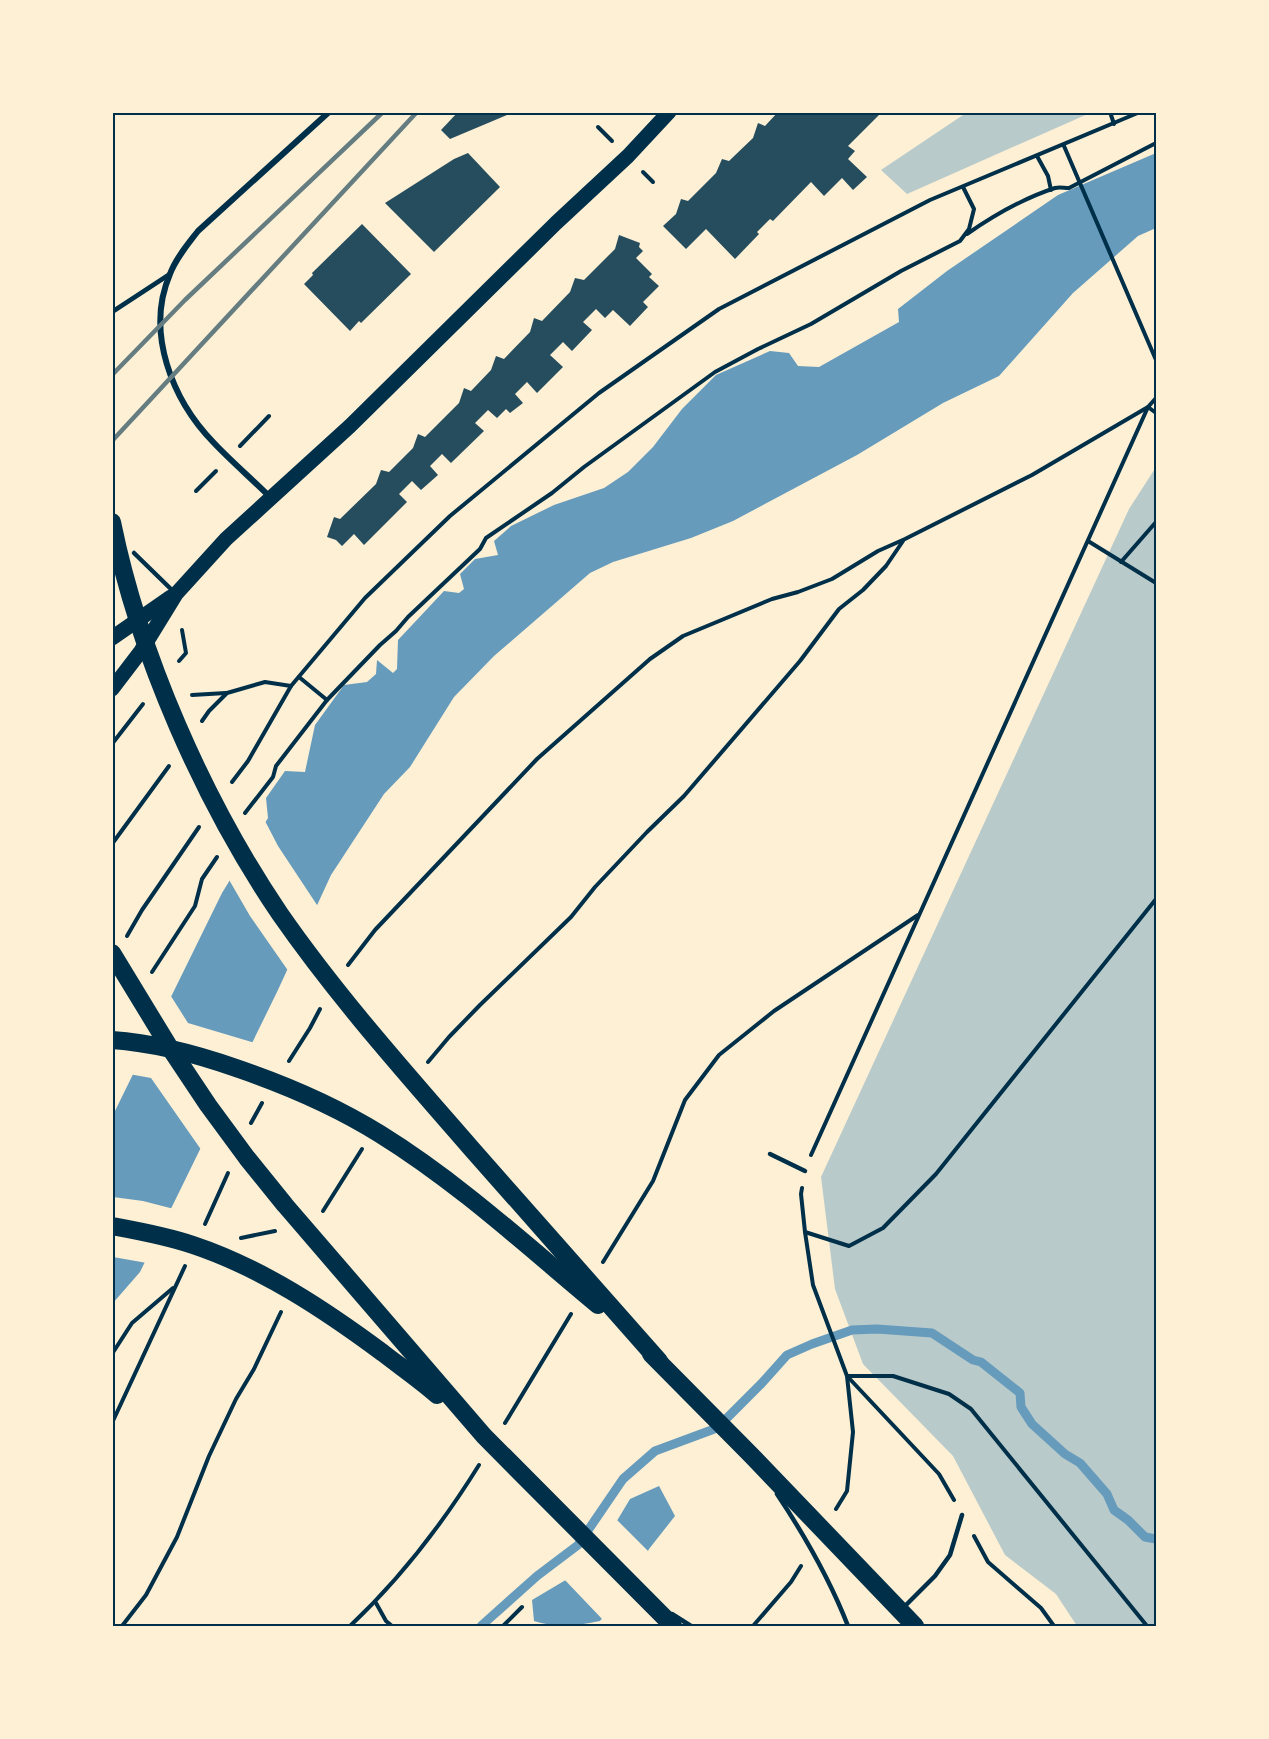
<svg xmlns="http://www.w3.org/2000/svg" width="1269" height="1739" font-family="'DM Sans',sans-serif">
<rect width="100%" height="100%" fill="#fdf0d5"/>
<g fill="#b9caca">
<polygon points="966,113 966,112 1090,113 907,194 881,170"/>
<polygon points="1156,467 1156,1626 1077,1626 1056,1594 1005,1555 953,1456 863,1364 835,1289 821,1177 1129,509"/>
</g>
<g fill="#669bbc">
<polygon points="1156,153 1156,228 1138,236 1073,293 999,376 943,403 857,455 733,521 691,538 613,562 590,573 494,656 454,697 410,767 384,794 331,875 277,992 140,1272 113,1303 113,1115 222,893 268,818 266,798 285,771 305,772 315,725 344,685 367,682 376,674 377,660 393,673 397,669 398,640 444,591 459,593 464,589 460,574 475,559 498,555 494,541 511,526 554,505 604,488 628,472 653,447 682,409 716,375 770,351 789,353 798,366 819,367 899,322 898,309 947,271 1058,195"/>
<path d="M659,1486L675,1516L649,1549L634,1578L600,1621C573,1626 561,1629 534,1621L532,1600L564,1581L587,1571L630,1499Z"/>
</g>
<g fill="#fdf0d5">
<polygon points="264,819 278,846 319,908 289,972 250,916 228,878"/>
<polygon points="169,993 188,1023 255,1043 202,1151 151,1078 129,1074"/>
<polygon points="113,1197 143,1201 174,1209 147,1263 113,1257"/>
<polygon points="615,1518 650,1553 636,1579 604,1621 563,1578 585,1569"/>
</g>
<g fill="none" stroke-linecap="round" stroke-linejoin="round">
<polyline stroke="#669bbc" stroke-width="9" points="481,1626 537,1576 578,1545 623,1479 655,1451 717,1428 761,1384 787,1355 812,1344 852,1330 877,1329 932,1333 973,1360 981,1362 1020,1393 1021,1407 1032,1424 1065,1454 1080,1463 1107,1494 1114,1510 1128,1520 1145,1537 1156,1539"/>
</g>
<g fill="#264d5e">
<polygon points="458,112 512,112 512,113 450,139 441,130"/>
<polygon points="778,112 882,112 848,146 855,151 848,159 867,177 853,190 842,178 824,196 811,182 773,221 770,219 757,232 759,234 735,259 706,229 686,249 663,226 676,214 681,199 688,201 716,173 722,159 729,161 753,138 758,123 765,126"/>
<polygon points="468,153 500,187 434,252 385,203 454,159"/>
<polygon points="362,224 411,274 361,323 359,321 350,331 304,284 313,275 312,273"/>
<polygon points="619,235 640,243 639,247 643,251 636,258 652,274 649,277 659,286 643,302 648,307 630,326 613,310 605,318 596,309 583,322 592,330 572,351 563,342 550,355 563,367 537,393 527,382 515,394 523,403 510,413 506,409 497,418 488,410 475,423 484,431 451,463 442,454 430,466 438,475 421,490 412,481 399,494 407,502 364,545 354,534 342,546 336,540 327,537 334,517 340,519 376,484 381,470 389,472 413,448 418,434 425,437 459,403 464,388 471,391 491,370 496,356 504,359 530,332 534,318 542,321 570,292 575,278 584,280 615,249"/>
</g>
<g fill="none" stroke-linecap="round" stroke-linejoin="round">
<g stroke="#003049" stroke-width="4">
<polyline points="1110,112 1114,124"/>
<polyline points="598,127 612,141"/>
<polyline points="1064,146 1156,360"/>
<polyline points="1037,156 1048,176 1051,190"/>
<polyline points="643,172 653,182"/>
<path d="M967,234C993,216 1024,198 1055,188C1059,187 1064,188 1069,188L1156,143"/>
<polyline points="240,446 269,416"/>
<polyline points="196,491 216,471"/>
<polyline points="1088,541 1156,583"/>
<polyline points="1121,562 1156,522"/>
<polyline points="179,661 186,653 182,630"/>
<polyline points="299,677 327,700"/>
<polyline points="192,695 226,693"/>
<polyline points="202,721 209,711 227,693 265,682 291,686"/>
<polyline points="112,744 143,704"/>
<polyline points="232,782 248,761 291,686 365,598 450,516 599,393 719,309 930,200 1140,112"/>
<polyline points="245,813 273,777 276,766 327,700 380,645 396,631 408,617 480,549 486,538 552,493 584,467 715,372 758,349 811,324 901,271 960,241 969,229 974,209 963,187"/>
<polyline points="112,844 169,766"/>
<polyline points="127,936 142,910 199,827"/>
<polyline points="348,965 375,930 537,759 650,659 683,636 772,599 798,592 832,579 878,551 905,539 1032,475 1148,407 1156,413"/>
<polyline points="152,972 195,906 202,879 217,857"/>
<polyline points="289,1061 310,1028 320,1009"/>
<polyline points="428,1062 449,1037 480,1005 571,917 595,887 647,832 684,796 800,661 839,609 863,590 886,566 903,541"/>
<polyline points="251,1123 262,1103"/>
<polyline points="811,1155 1148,407 1156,398"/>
<polyline points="802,1188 801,1194 805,1232 849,1246 883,1228 936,1174 1156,899"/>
<polyline points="323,1211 362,1149"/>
<polyline points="205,1224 228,1173"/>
<polyline points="805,1232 813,1285 847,1376 939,1474 954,1500"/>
<polyline points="241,1238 275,1231"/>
<polyline points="603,1262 653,1181 685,1100 719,1055 774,1011 918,915"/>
<polyline points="112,1354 132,1323 173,1288"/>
<polyline points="112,1423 185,1266"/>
<polyline points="505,1423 571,1314"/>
<polyline points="836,1509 847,1491 853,1432 847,1376 893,1376 949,1394 971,1409 1147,1626"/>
<polyline points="974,1536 988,1562 1041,1608 1054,1626"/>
<polyline points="376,1603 386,1621 392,1626"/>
<polyline points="122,1626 146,1595 177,1537 209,1456 236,1399 254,1369 281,1312"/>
<path d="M350,1626C399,1580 443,1523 479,1465"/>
<polyline points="503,1626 522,1607"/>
<polyline points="753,1626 791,1582 801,1566"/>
</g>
<g stroke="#003049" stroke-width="4.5">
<polyline points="112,312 170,274"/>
<polyline points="134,553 175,593"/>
<polyline points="770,1154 805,1171"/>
<path d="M777,1494C805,1536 830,1580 848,1626"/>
<polyline points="904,1607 935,1576 950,1555 962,1515"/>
<polyline points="672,1614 691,1626"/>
</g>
<path stroke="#003049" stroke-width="6" d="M271,498C252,479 232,462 214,443C172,400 145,332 170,274C176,258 188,244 198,231L329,112"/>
<g stroke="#003049" stroke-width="15">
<polyline points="112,638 171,597"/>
<polyline points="112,689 141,651 176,594 226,539 350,426 556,223 628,156 669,112"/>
</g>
<g stroke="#003049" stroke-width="18">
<path d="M112,522C139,655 204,802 280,914C337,996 404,1071 470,1147C533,1218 596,1290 659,1361"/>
<polyline points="112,953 168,1045 208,1105 247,1158 285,1205 484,1436 673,1626"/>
<path d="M112,1040C155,1043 196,1054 236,1068C286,1085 335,1106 380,1134C459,1183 527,1246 598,1305"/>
<path d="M112,1226C139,1231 167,1236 193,1245C262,1268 325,1310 383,1353C401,1367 420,1380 437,1395"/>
<polyline points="651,1354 751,1455 915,1626"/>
</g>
<g stroke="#657d81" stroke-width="4.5">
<polyline points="112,375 185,300 383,112"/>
<polyline points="112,441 417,112"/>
</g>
</g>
<rect width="1269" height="1739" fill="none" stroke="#fdf0d5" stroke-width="228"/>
<rect x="114" y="114" width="1041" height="1511" fill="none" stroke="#003049" stroke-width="2"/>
</svg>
